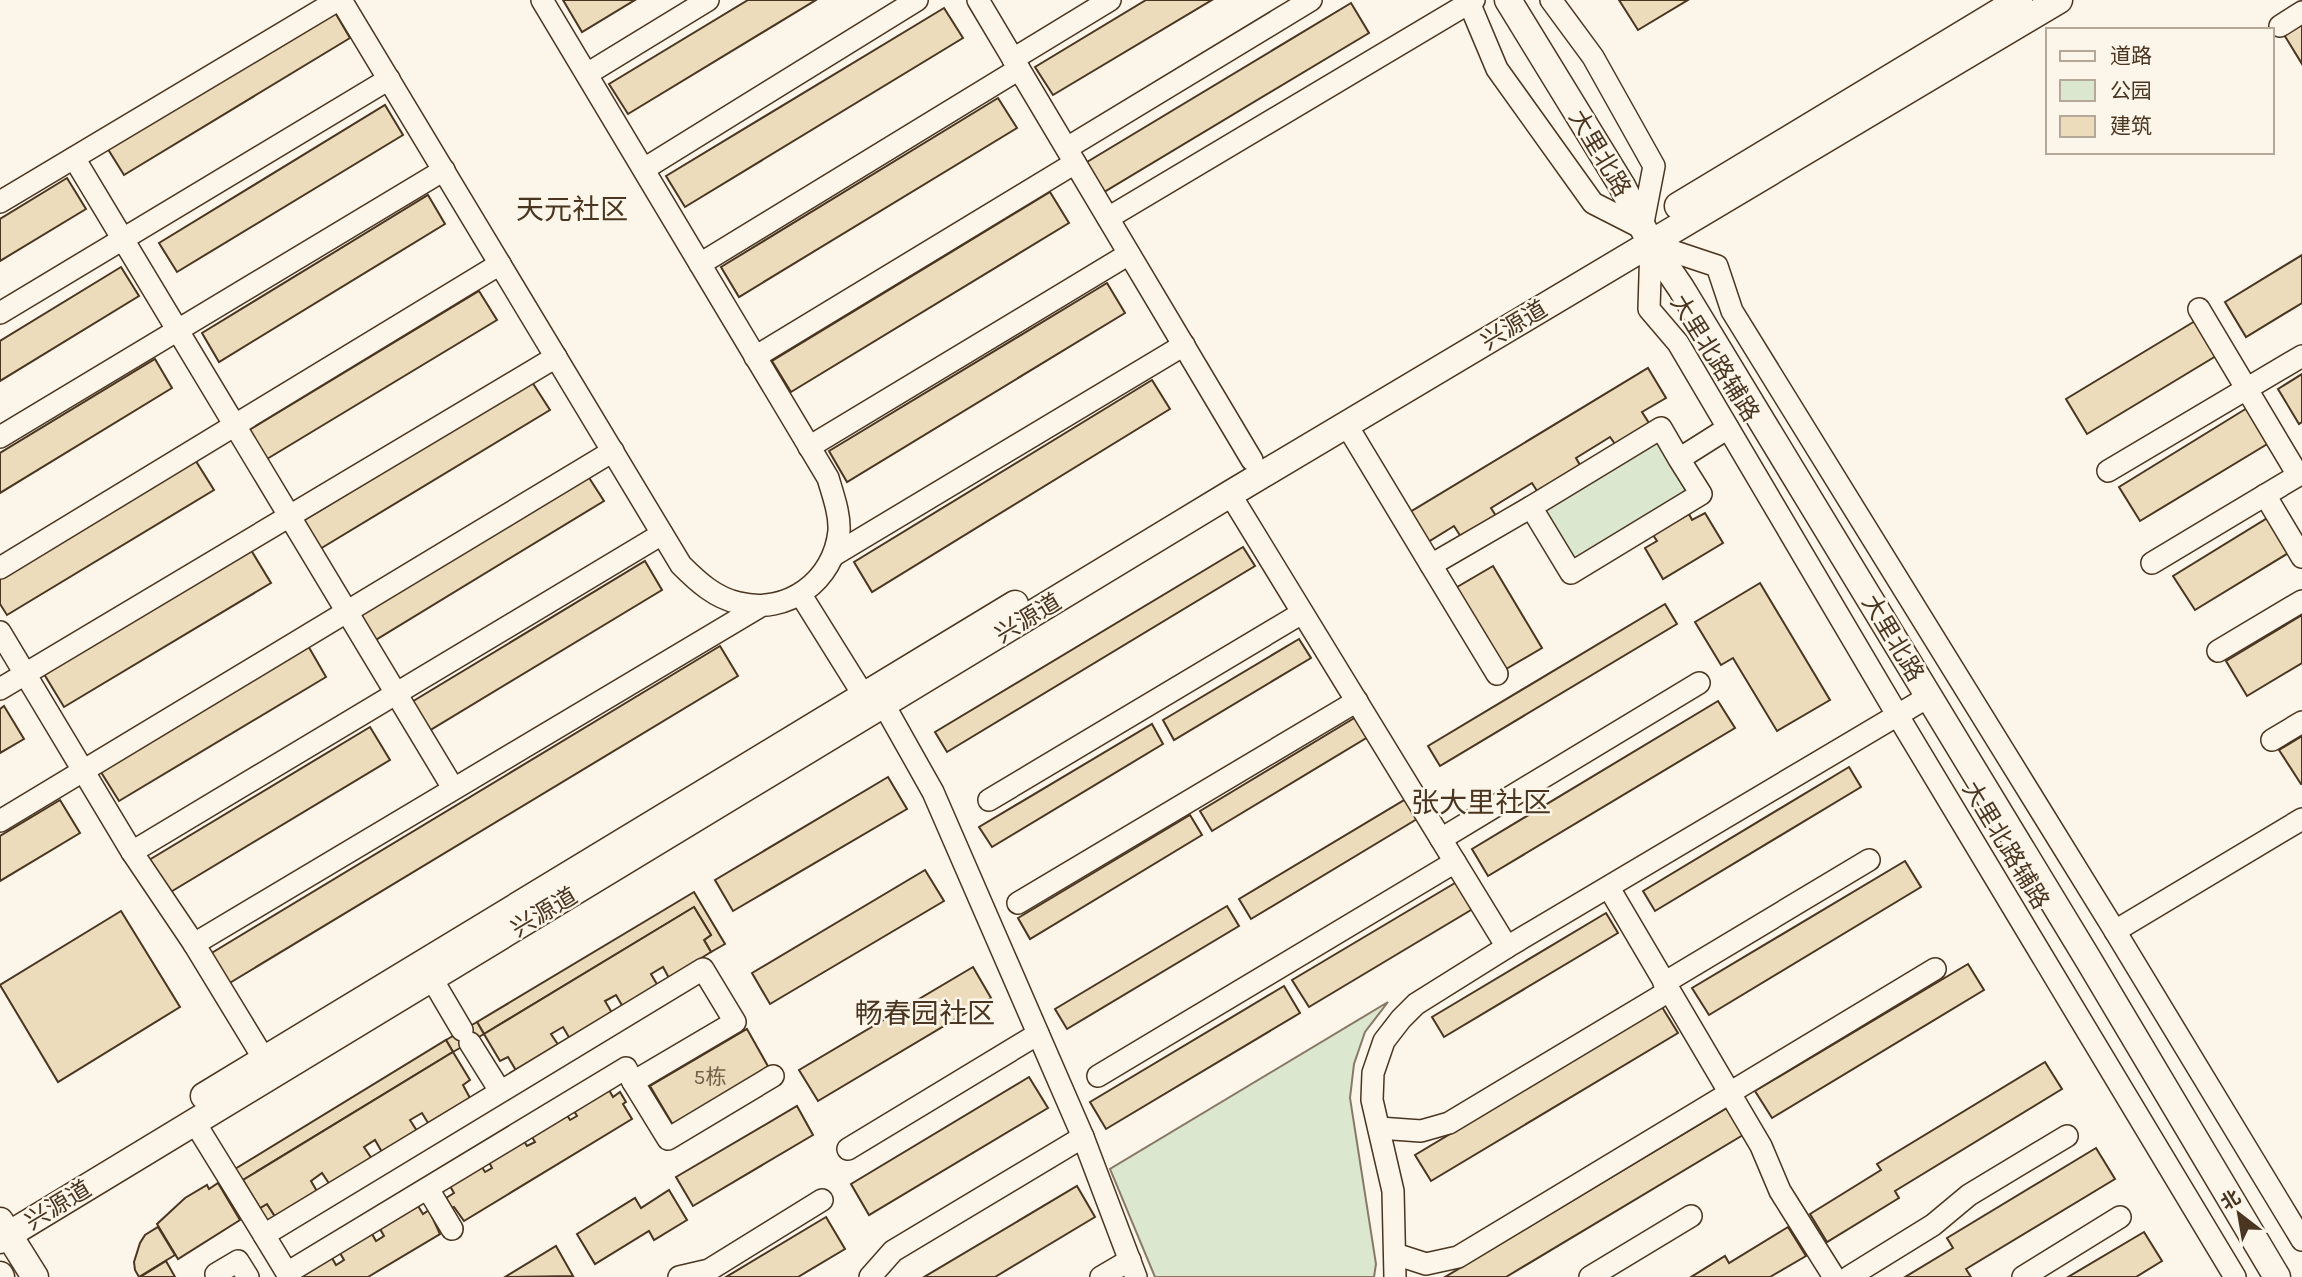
<svg xmlns="http://www.w3.org/2000/svg" width="2302" height="1277" font-family="Karla,'Noto Sans SC',sans-serif">
<rect width="100%" height="100%" fill="#fbf6e9"/>
<g fill="#dce7d0" stroke="#887966" stroke-width="2">
<polygon points="1659,434 1695,493 1573,568 1537,508"/>
<polygon points="1388,1002 1365,1032 1354,1064 1350,1098 1376,1264 1374,1277 1155,1277 1110,1169"/>
</g>
<g fill="#ecdcbc" stroke="#4a3520" stroke-width="2">
<polygon points="563,0 635,0 582,32"/>
<polygon points="748,0 816,0 628,114 609,84"/>
<polygon points="1146,0 1212,0 1053,95 1035,67"/>
<polygon points="1619,0 1688,0 1638,30"/>
<polygon points="1351,3 1369,33 1099,195 1082,165"/>
<polygon points="944,8 963,38 685,207 666,176"/>
<polygon points="333,9 350,38 124,175 106,146"/>
<polygon points="2302,22 2302,64 2283,33"/>
<polygon points="998,98 1017,128 739,297 721,267"/>
<polygon points="385,105 403,135 177,272 159,243"/>
<polygon points="67,178 86,209 0,261 0,219"/>
<polygon points="1050,192 1069,223 791,392 772,361"/>
<polygon points="428,195 445,224 219,362 202,333"/>
<polygon points="2302,255 2302,303 2246,337 2225,302"/>
<polygon points="121,267 139,296 0,381 0,341"/>
<polygon points="1107,283 1125,313 847,482 829,451"/>
<polygon points="479,291 497,320 262,462 244,433"/>
<polygon points="2200,318 2221,353 2087,434 2066,399"/>
<polygon points="155,359 172,388 0,493 0,453"/>
<polygon points="1648,368 1666,398 1642,412 1649,423 1615,444 1610,437 1576,458 1580,465 1537,491 1532,483 1491,508 1496,516 1461,537 1454,526 1428,542 1410,512"/>
<polygon points="2302,374 2302,422 2299,424 2278,389"/>
<polygon points="1152,380 1170,409 872,592 854,562"/>
<polygon points="532,382 550,410 315,552 298,524"/>
<polygon points="2252,405 2274,440 2140,521 2119,487"/>
<polygon points="194,458 214,490 7,615 0,604 0,575"/>
<polygon points="586,473 604,501 369,644 352,615"/>
<polygon points="1705,513 1723,543 1663,579 1645,548 1657,541 1653,535 1689,514 1692,520"/>
<polygon points="2274,514 2295,549 2195,610 2173,576"/>
<polygon points="1243,547 1255,566 947,752 935,732"/>
<polygon points="251,550 271,583 64,707 44,674"/>
<polygon points="645,561 662,590 427,732 410,703"/>
<polygon points="1493,566 1542,648 1501,672 1452,590"/>
<polygon points="1760,583 1830,700 1777,731 1733,658 1721,665 1695,622"/>
<polygon points="1665,604 1677,624 1440,766 1428,746"/>
<polygon points="2302,615 2302,663 2247,696 2226,661"/>
<polygon points="1299,639 1311,658 1174,740 1163,720"/>
<polygon points="307,644 326,677 119,801 99,769"/>
<polygon points="720,646 738,676 223,987 205,957"/>
<polygon points="1718,701 1735,728 1488,876 1472,849"/>
<polygon points="4,706 24,739 0,753 0,709"/>
<polygon points="1361,714 1373,734 1212,831 1200,811"/>
<polygon points="1152,724 1163,744 992,847 979,827"/>
<polygon points="370,727 390,760 169,893 149,860"/>
<polygon points="2302,736 2302,784 2301,784 2279,750"/>
<polygon points="1849,767 1861,787 1655,911 1643,891"/>
<polygon points="888,777 907,809 733,911 715,880"/>
<polygon points="1411,796 1422,816 1251,919 1239,899"/>
<polygon points="60,800 80,833 0,881 0,836"/>
<polygon points="1190,815 1202,835 1030,939 1018,918"/>
<polygon points="1905,861 1921,887 1709,1015 1692,988"/>
<polygon points="925,870 944,901 770,1004 752,973"/>
<polygon points="1460,880 1476,907 1309,1007 1292,980"/>
<polygon points="694,892 725,944 711,952 704,940 711,935 694,907 484,1034 477,1022"/>
<polygon points="1227,906 1239,926 1067,1029 1055,1009"/>
<polygon points="694,907 711,935 704,940 711,952 669,978 663,967 651,974 658,986 623,1007 616,995 605,1001 612,1013 570,1039 563,1027 551,1034 559,1046 517,1072 508,1057 500,1061 484,1034"/>
<polygon points="121,911 180,1007 58,1082 0,985"/>
<polygon points="1606,913 1618,933 1444,1037 1432,1017"/>
<polygon points="1968,964 1984,990 1772,1118 1755,1091"/>
<polygon points="973,967 991,998 818,1101 799,1070"/>
<polygon points="1284,986 1300,1013 1106,1129 1090,1102"/>
<polygon points="1662,1007 1678,1033 1431,1181 1415,1155"/>
<polygon points="477,1022 484,1034 453,1052 446,1040"/>
<polygon points="747,1029 769,1068 673,1125 650,1086"/>
<polygon points="446,1040 453,1052 243,1180 260,1208 267,1204 276,1218 263,1226 230,1172"/>
<polygon points="453,1052 470,1080 463,1085 470,1098 428,1123 422,1113 410,1120 417,1131 382,1152 375,1140 364,1147 372,1159 330,1185 322,1173 311,1181 318,1193 276,1218 267,1204 260,1208 243,1180"/>
<polygon points="2045,1062 2062,1089 1895,1191 1899,1198 1827,1242 1810,1214 1881,1170 1877,1164"/>
<polygon points="1029,1077 1048,1108 869,1215 851,1184"/>
<polygon points="609,1090 613,1097 620,1092 626,1102 623,1104 632,1119 464,1221 454,1207 452,1208 446,1198 454,1193 450,1186 482,1167 485,1172 492,1168 489,1162 524,1141 527,1146 535,1142 532,1137 567,1115 570,1120 577,1116 574,1111"/>
<polygon points="797,1106 813,1135 693,1206 676,1177"/>
<polygon points="1727,1108 1743,1135 1506,1277 1445,1277"/>
<polygon points="2096,1148 2115,1179 1966,1269 1971,1277 1905,1277 1953,1248 1947,1238"/>
<polygon points="218,1183 240,1220 178,1259 157,1224 185,1198 207,1185 209,1189"/>
<polygon points="1077,1186 1095,1217 995,1277 924,1277"/>
<polygon points="669,1190 687,1220 654,1240 649,1231 595,1264 577,1234 635,1198 641,1208"/>
<polygon points="418,1206 423,1214 429,1210 440,1234 368,1277 300,1277 332,1258 336,1265 344,1260 340,1253 372,1234 376,1241 384,1236 380,1229"/>
<polygon points="826,1217 845,1249 798,1277 726,1277"/>
<polygon points="158,1227 175,1255 139,1277 135,1270 134,1262 140,1243 145,1235"/>
<polygon points="1788,1227 1806,1256 1770,1277 1691,1277 1725,1256 1729,1263"/>
<polygon points="2144,1232 2162,1261 2136,1277 2068,1277"/>
<polygon points="556,1246 573,1276 505,1277"/>
<polygon points="166,1261 175,1277 140,1277"/>
</g>
<g fill="none" stroke-linecap="round" stroke-linejoin="round">
<defs>
<g id="minor">
<path d="M341,0L681,565C697,581 715,598 739,603C787,615 834,581 839,531C840,514 833,495 828,478L542,0"/>
<polyline points="978,0 1252,460"/>
<polyline points="1468,0 1497,69 1593,203 1642,228 1654,166 1593,57 1551,0"/>
<polyline points="2280,26 2302,12"/>
<polyline points="1013,59 1110,0"/>
<polyline points="587,74 708,0"/>
<polyline points="1067,148 1311,0"/>
<polyline points="74,158 453,788"/>
<polyline points="644,169 917,0"/>
<polyline points="0,202 338,0"/>
<polyline points="1108,218 1474,0"/>
<polyline points="700,264 1019,69"/>
<polyline points="2199,309 2298,475"/>
<polyline points="0,313 389,79"/>
<polyline points="755,357 1075,163"/>
<polyline points="1346,424 1431,565 1531,507"/>
<polyline points="0,437 444,170"/>
<polyline points="809,447 1129,254"/>
<polyline points="1679,459 1701,494 1571,573 1531,507 1661,428 1679,459 1728,428"/>
<polyline points="2108,471 2302,356"/>
<polyline points="1230,494 1507,947"/>
<polyline points="2265,495 2302,557"/>
<polyline points="834,555 1184,345"/>
<polyline points="2152,563 2302,473"/>
<polyline points="1431,565 1497,674"/>
<polyline points="0,568 500,264"/>
<polyline points="801,595 864,696"/>
<polyline points="0,632 132,852 194,944 264,1059"/>
<polyline points="2218,651 2302,601"/>
<polyline points="0,689 556,357"/>
<polyline points="884,705 933,792 1083,1137 1136,1277"/>
<polyline points="2272,740 2302,722"/>
<polyline points="989,800 1302,613"/>
<polyline points="0,821 613,451"/>
<polyline points="1441,839 1699,683"/>
<polyline points="132,852 662,534"/>
<polyline points="1609,888 1761,1146 1780,1191 1834,1277"/>
<polyline points="1018,903 1357,701"/>
<polyline points="2115,931 2302,819"/>
<polyline points="194,944 759,607"/>
<polygon points="703,969 735,1022 633,1082 626,1068 287,1273 264,1235"/>
<polyline points="432,979 462,1030"/>
<polyline points="1664,983 1869,860"/>
<polyline points="470,1043 500,1091"/>
<polyline points="1098,1076 1455,862"/>
<polyline points="633,1082 668,1139 773,1076"/>
<polyline points="195,1123 264,1235"/>
<polyline points="1379,1128 1421,1131 1449,1123 1669,991"/>
<polyline points="848,1149 1038,1034"/>
<polyline points="428,1189 452,1229"/>
<polyline points="1395,1254 1426,1264 1458,1257 1935,969"/>
<polyline points="217,1277 216,1274 238,1261 248,1277"/>
<polyline points="679,1277 709,1270 822,1200"/>
<polyline points="870,1277 893,1251 1083,1137"/>
<polyline points="1101,1277 1130,1260"/>
<polyline points="1395,1277 1393,1191 1372,1100 1373,1073 1384,1041 1401,1019 1416,1004 1507,947 1928,697"/>
<polyline points="1590,1277 1691,1216"/>
<polyline points="1849,1277 1933,1225 1969,1195 2067,1136"/>
<polyline points="2023,1277 2120,1217"/>
<polyline points="2235,1277 1898,716 1678,343 1649,309 1651,244 1717,266 1732,311 2115,931 2302,1240"/>
</g>
<g id="major">
<polyline points="1508,0 1622,186 1651,244 1681,288 2088,959 2277,1277"/>
<polyline points="1678,206 2019,0"/>
<polyline points="204,1096 1015,604"/>
<polyline points="0,1221 35,1277"/>
<polyline points="0,1240 1230,494 2059,0"/>
<polyline points="0,1275 1,1277"/>
</g>
</defs>
<use href="#minor" stroke="#4a3520" stroke-width="24"/>
<use href="#major" stroke="#4a3520" stroke-width="29"/>
<use href="#minor" stroke="#fbf6e9" stroke-width="21"/>
<use href="#major" stroke="#fbf6e9" stroke-width="26"/>
</g>
<g text-anchor="middle" dominant-baseline="central" stroke-width="5" stroke-linejoin="round" paint-order="stroke">
<g font-size="21" fill="#725f47">
<text x="710" y="1077">5栋</text>
</g>
<g font-size="24" fill="#4a3520" stroke="#fbf6e9">
<text transform="translate(1600 153) rotate(59)">大里北路</text>
<text transform="translate(1514 325) rotate(-31)">兴源道</text>
<text transform="translate(1715 358) rotate(58)">大里北路辅路</text>
<text transform="translate(1028 618) rotate(-31)">兴源道</text>
<text transform="translate(1893 638) rotate(59)">大里北路</text>
<text transform="translate(2006 845) rotate(59)">大里北路辅路</text>
<text transform="translate(544 912) rotate(-31)">兴源道</text>
<text transform="translate(58 1205) rotate(-31)">兴源道</text>
</g>
<g font-size="28" fill="#4a3520" stroke="#fbf6e9">
<text x="572" y="209">天元社区</text>
<text x="1481" y="802">张大里社区</text>
<text x="925" y="1013">畅春园社区</text>
</g>
</g>
<rect x="2046" y="28" width="228" height="126" fill="#fbf6e9" stroke="#b4a999" stroke-width="2"/>
<rect x="2060" y="51" width="35" height="10" fill="#fbf6e9" stroke="#b4a999" stroke-width="2"/>
<text x="2110" y="63" font-size="21" fill="#4a3520">道路</text>
<rect x="2060" y="80" width="35" height="21" fill="#dce7d0" stroke="#b4a999" stroke-width="2"/>
<text x="2110" y="98" font-size="21" fill="#4a3520">公园</text>
<rect x="2060" y="116" width="35" height="21" fill="#ecdcbc" stroke="#b4a999" stroke-width="2"/>
<text x="2110" y="133" font-size="21" fill="#4a3520">建筑</text>
<g transform="translate(2239 1214) rotate(329)" stroke="#fbf6e9" stroke-width="5" paint-order="stroke">
<path d="M0-5L12 26L0 18L-12 26Z" fill="#4a3520"/>
<text y="-10" font-size="19" font-weight="bold" text-anchor="middle" fill="#4a3520">北</text>
</g>
</svg>
